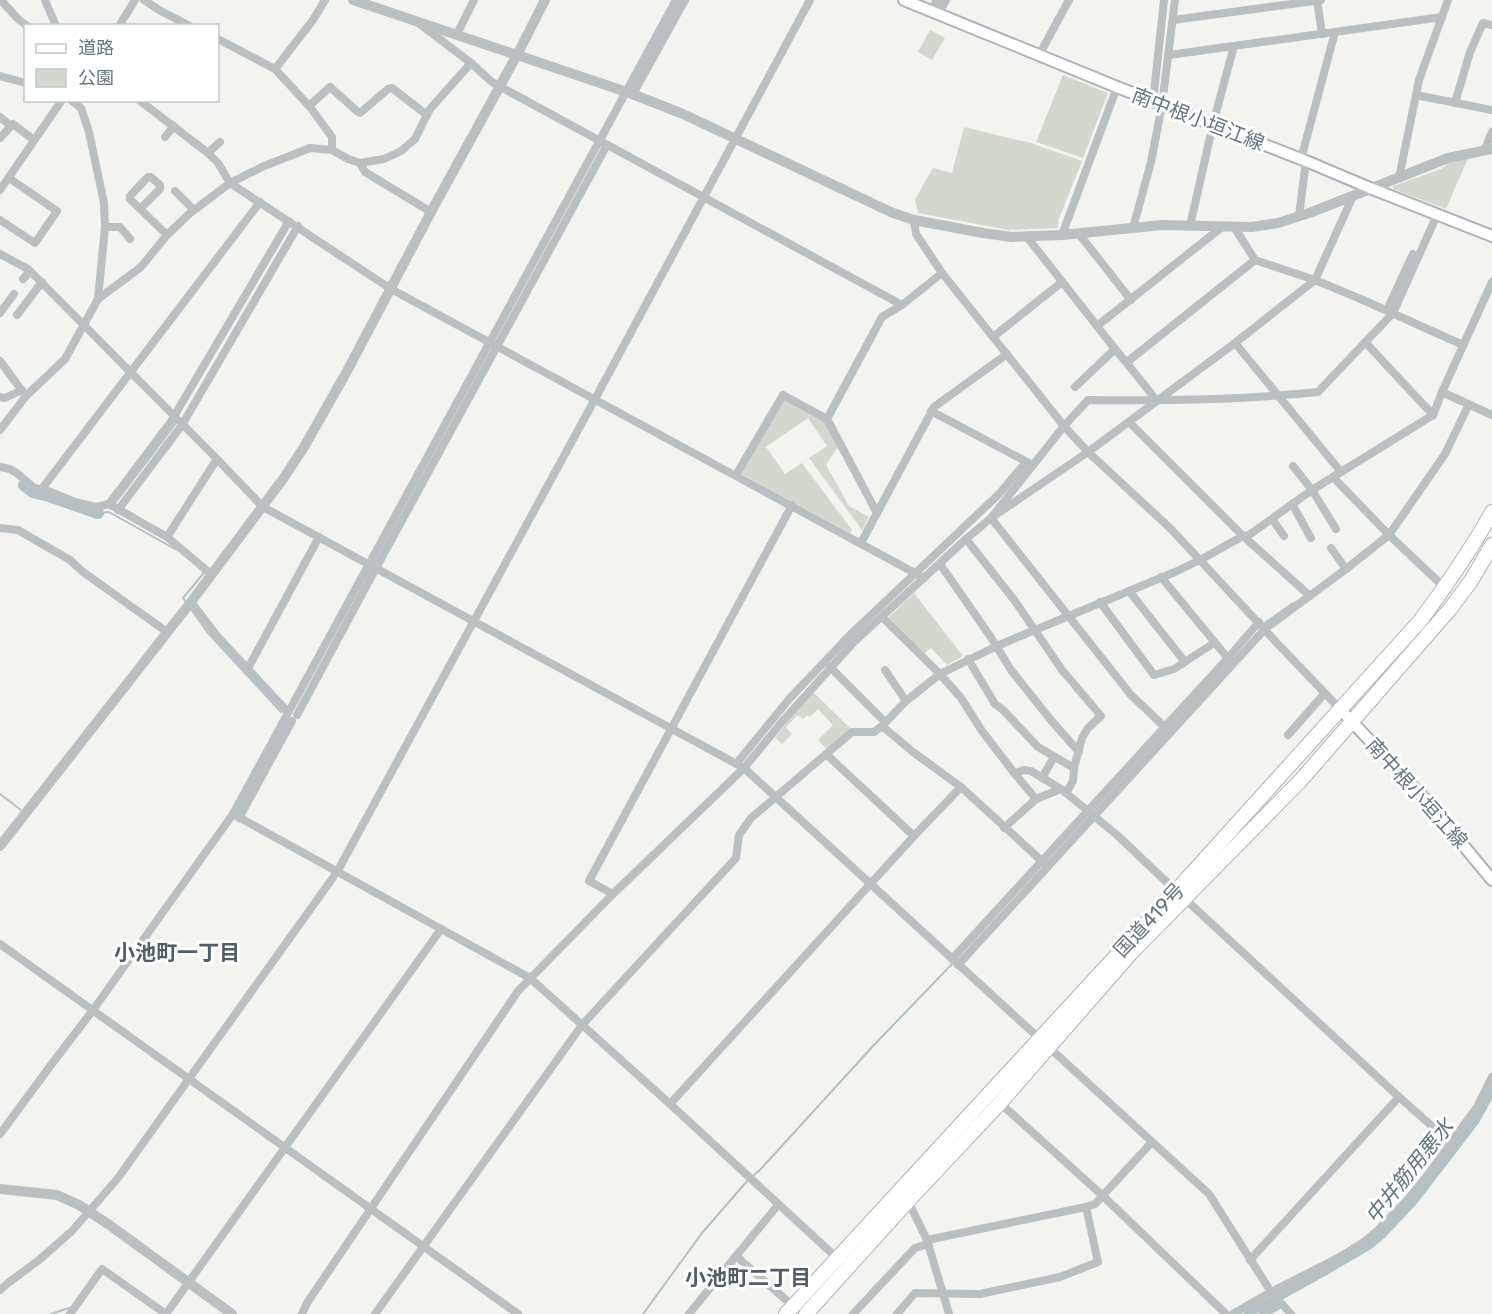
<svg xmlns="http://www.w3.org/2000/svg" width="1492" height="1314" font-family="Rubik,'Noto Sans JP',sans-serif">
<rect width="100%" height="100%" fill="#f3f3ef"/>
<g fill="#d3d8cf">
<polygon points="930,30 945,38 932,60 918,52"/>
<polygon points="1063,75 1108,93 1083,158 1036,142"/>
<polygon points="964,127 1031,143 1082,161 1058,221 1058,228 1008,230 918,213 915,199 933,168 952,173"/>
<polygon points="1468,158 1446,209 1393,189 1393,186 1441,169 1449,163"/>
<polygon points="783,399 825,421 838,447 826,465 849,506 869,517 862,530 809,458 827,446 808,418 766,447 785,474 802,463 852,530 850,533 741,474"/>
<polygon points="914,593 963,656 947,665 931,648 924,654 888,618"/>
<polygon points="812,691 851,729 826,749 818,740 833,725 818,709 810,717 808,715 803,719 798,715 786,727 792,734 782,744 775,738"/>
</g>
<g fill="none" stroke-linecap="round" stroke-linejoin="round">
<g stroke="#b3c1c4" stroke-width="2">
<polyline points="116,502 174,426 177,420"/>
<polyline points="98,513 109,512 175,549"/>
<polyline points="186,602 183,598 203,574 203,571"/>
<polyline points="191,609 208,633 281,712"/>
<polyline points="1265,623 1293,603"/>
<polyline points="0,794 21,810"/>
<polyline points="51,1314 69,1308"/>
<polyline points="643,1314 702,1233 748,1180 759,1171 873,1046 953,963"/>
</g>
<polyline stroke="#b3c1c4" stroke-width="8" points="1248,1314 1324,1272 1370,1245 1382,1235 1413,1202 1444,1162 1476,1120 1492,1091"/>
<polyline stroke="#b3c1c4" stroke-width="12" points="24,485 33,492 49,496 98,513"/>
<defs>
<g id="secondary">
<polyline points="904,0 1117,87 1306,161 1370,188 1492,236"/>
<polyline points="1340,709 1425,799 1492,880"/>
</g>
<g id="trunk">
<path d="M786,1314L1176,891L1420,621C1446,586 1471,550 1492,512"/>
<polyline points="806,1314 908,1201 1000,1103 1131,953 1301,780 1450,609 1471,581 1492,545"/>
</g>
</defs>
<use href="#secondary" stroke="#acb3b6" stroke-width="14"/>
<use href="#trunk" stroke="#afb4b6" stroke-width="16"/>
<g stroke="#babfc1" stroke-width="8">
<polyline points="1,0 17,18 27,26"/>
<polyline points="45,0 56,26"/>
<polyline points="144,0 159,10 190,26"/>
<polyline points="1317,0 1322,34"/>
<polyline points="931,11 937,0"/>
<polyline points="938,14 946,0"/>
<polyline points="1173,20 1321,0"/>
<polyline points="421,25 471,63"/>
<polyline points="119,26 135,0"/>
<polyline points="457,34 474,0"/>
<polyline points="218,39 275,69 310,107 332,137 332,150"/>
<polyline points="1039,55 1069,0"/>
<polyline points="1169,55 1442,17"/>
<polyline points="275,69 313,20 325,0"/>
<polyline points="0,76 26,83"/>
<polyline points="633,94 685,0"/>
<polyline points="1416,95 1492,110"/>
<polyline points="71,100 81,108 89,132 104,203 105,227 98,299"/>
<polyline points="1153,102 1164,0"/>
<polyline points="1455,103 1470,52 1483,23 1492,25"/>
<polyline points="309,106 330,87 358,112 360,113 388,89 392,88 427,115"/>
<polyline points="0,117 11,126"/>
<polyline points="165,137 174,126"/>
<polyline points="0,138 13,124 34,140"/>
<polyline points="1484,151 1492,132"/>
<polyline points="208,153 220,142"/>
<polyline points="1301,159 1335,32"/>
<polyline points="360,163 365,172 431,212"/>
<polyline points="1399,178 1419,80 1448,0"/>
<polyline points="0,190 62,100"/>
<polyline points="175,191 194,210"/>
<polyline points="140,209 160,189 160,185 151,177 148,177 130,196 130,199 167,235"/>
<polyline points="1299,216 1306,161"/>
<polyline points="0,220 35,243 57,211 9,178"/>
<polyline points="914,220 916,234 942,273 1064,426 1088,452 1171,529 1276,642 1340,709"/>
<polyline points="1190,226 1213,124 1234,46"/>
<polyline points="105,227 120,227 130,239"/>
<polyline points="1234,227 1255,260 1315,280 1363,300 1463,345"/>
<polyline points="1133,228 1151,162 1162,105 1175,0"/>
<polyline points="1079,234 1131,300"/>
<polyline points="1062,235 1117,87"/>
<polyline points="1027,237 1097,326 1222,227"/>
<polyline points="0,254 28,269 217,459 263,507 744,768 1209,1194 1271,1292 1233,1314"/>
<polyline points="23,279 30,271"/>
<polyline points="1492,282 1442,392 1492,415"/>
<polyline points="1387,310 1413,254"/>
<polyline points="0,313 14,294"/>
<polyline points="17,315 42,282"/>
<path d="M1097,326C1117,352 1137,375 1157,401"/>
<polyline points="993,337 1062,282"/>
<polyline points="1235,343 1341,472"/>
<polyline points="0,361 26,396 0,430"/>
<polyline points="1127,362 1255,260"/>
<polyline points="1075,387 1115,349"/>
<polyline points="26,396 65,359 98,299 141,267 167,235 189,214 230,183 218,163 208,153 139,100"/>
<polyline points="0,397 5,398 22,390"/>
<polyline points="931,411 1029,463"/>
<polyline points="1433,415 1442,392"/>
<polyline points="1129,422 1243,536 1310,596"/>
<polyline points="1293,466 1312,490 1336,529"/>
<polyline points="0,467 10,469 18,474 34,488 48,491 75,502 96,507 109,504 167,537 211,574"/>
<polyline points="736,475 783,395 827,419"/>
<polyline points="1333,477 1389,535 1445,588"/>
<polyline points="41,490 260,202"/>
<polyline points="109,504 170,423 289,221"/>
<polyline points="1292,504 1311,538"/>
<polyline points="118,510 182,425 298,226"/>
<polyline points="877,513 934,407 1007,354"/>
<polyline points="1272,519 1284,536"/>
<polyline points="0,528 18,530 70,560 83,572 167,632"/>
<polyline points="167,537 217,459"/>
<polyline points="966,539 1015,601 1062,670 1101,716 1088,728 1082,738 1074,768 1038,747 1003,710 995,704 968,659"/>
<polyline points="861,543 877,513 827,419 882,317 902,305"/>
<polyline points="1331,548 1346,569"/>
<polyline points="940,564 990,636 1011,670 1050,719 1079,752"/>
<polyline points="1161,577 1231,662"/>
<polyline points="924,578 391,289 230,183 264,166 310,148 332,150 348,159 360,163 384,159 401,151 415,139 430,109 471,63 492,82 499,86 902,305 942,273"/>
<polyline points="1129,591 1185,662"/>
<polyline points="191,602 217,636 288,712"/>
<polyline points="1100,602 1154,675 1174,669 1214,643"/>
<polyline points="882,617 940,674 961,698 982,731 1015,774 1036,799 1004,828"/>
<polyline points="830,667 885,722"/>
<polyline points="247,670 319,537"/>
<polyline points="885,670 906,701"/>
<polyline points="297,715 376,568 607,145"/>
<polyline points="882,726 913,752 961,787 1044,863"/>
<polyline points="1170,732 1131,695 991,518 1088,452 1235,343 1315,280 1353,196"/>
<polyline points="1288,735 1325,693"/>
<polyline points="826,754 914,836"/>
<polyline points="736,764 790,698 850,635 999,494 1026,462"/>
<polyline points="1015,774 1023,770 1031,771 1061,789"/>
<polyline points="1042,778 1054,757"/>
<polyline points="1066,793 1073,781 1074,768"/>
<polyline points="1036,799 1061,789 1066,793 1117,835 1176,891"/>
<polyline points="233,814 530,978 670,1104 838,1259"/>
<polyline points="239,818 292,721"/>
<polyline points="613,894 589,881 792,505"/>
<polyline points="1185,899 1399,1097"/>
<polyline points="0,944 518,1314"/>
<polyline points="952,959 1228,658 1259,622"/>
<polyline points="958,965 1265,629 1346,569 1389,535 1445,454 1469,404"/>
<polyline points="1000,1103 1103,1196 1226,1314"/>
<polyline points="670,1104 914,836 961,787"/>
<polyline points="0,1134 54,1061 93,1010 233,814 676,0"/>
<polyline points="908,1201 927,1240 949,1314"/>
<polyline points="927,1240 1086,1207 1095,1204 1152,1142"/>
<polyline points="736,1256 778,1205"/>
<polyline points="1250,1260 1399,1097 1450,1142"/>
<polyline points="0,1290 8,1283 39,1260 72,1231 118,1178 337,872 595,399 810,0"/>
<polyline points="70,1314 102,1269 166,1314 441,929"/>
<path d="M302,1314L307,1303L518,991L613,894L744,768L781,723L854,642L966,539L991,518L1064,426L1088,400C1165,401 1241,400 1318,392L1393,313L1437,215"/>
<polyline points="375,1314 582,1025 736,858 739,835 751,818 852,732 874,732 882,726 906,701 940,674 999,645 1175,572 1200,560 1243,536 1249,535 1312,490 1433,415 1365,342"/>
<polyline points="689,1314 736,1256 793,1306"/>
<polyline points="853,1314 915,1248 928,1244"/>
<polyline points="897,1314 915,1293 980,1294 1060,1277 1098,1262 1086,1207"/>
<polyline points="1263,1314 1281,1304"/>
<polyline points="1291,1314 1271,1292 1338,1258 1361,1244 1377,1231 1409,1198 1426,1177 1477,1107 1492,1077"/>
</g>
<g stroke="#babfc1" stroke-width="10">
<polyline points="353,0 627,92 683,114 893,213 914,220 983,233 1012,237 1062,235 1162,225 1252,227 1278,223 1312,212 1448,158 1492,149"/>
<polyline points="0,846 191,602 283,479 304,447 346,373 431,212 517,55 545,0"/>
<polyline points="0,1189 57,1195 79,1205 108,1224 232,1314"/>
</g>
<use href="#secondary" stroke="#fff" stroke-width="10"/>
<use href="#trunk" stroke="#fff" stroke-width="14"/>
</g>
<g text-anchor="middle" dominant-baseline="central" stroke-width="6" stroke-linejoin="round" paint-order="stroke">
<g font-size="20" fill="#64767f" stroke="#fff">
<text transform="translate(1198 119) rotate(21)">南中根小垣江線</text>
<text transform="translate(1417 793) rotate(48)">南中根小垣江線</text>
<text transform="translate(1149 920) rotate(-47)">国道419号</text>
</g>
<g font-size="21" font-weight="bold" fill="#515e65" stroke="#fff">
<text x="177" y="952">小池町一丁目</text>
<text x="748" y="1277">小池町二丁目</text>
</g>
<g font-size="21" font-style="italic" fill="#5f777d" stroke="#fff">
<text transform="translate(1409 1171) rotate(-51)">中井筋用悪水</text>
</g>
</g>
<rect x="24" y="24" width="195" height="78" fill="#ffffff" stroke="#c1c8cc" stroke-width="1.5"/>
<rect x="36" y="44" width="30" height="9" fill="#ffffff" stroke="#c1c8cc" stroke-width="1.5"/>
<text x="78" y="54" font-size="18" fill="#64767f">道路</text>
<rect x="36" y="69" width="30" height="18" fill="#d3d8cf" stroke="#c1c8cc" stroke-width="1.5"/>
<text x="78" y="84" font-size="18" fill="#64767f">公園</text>
</svg>
